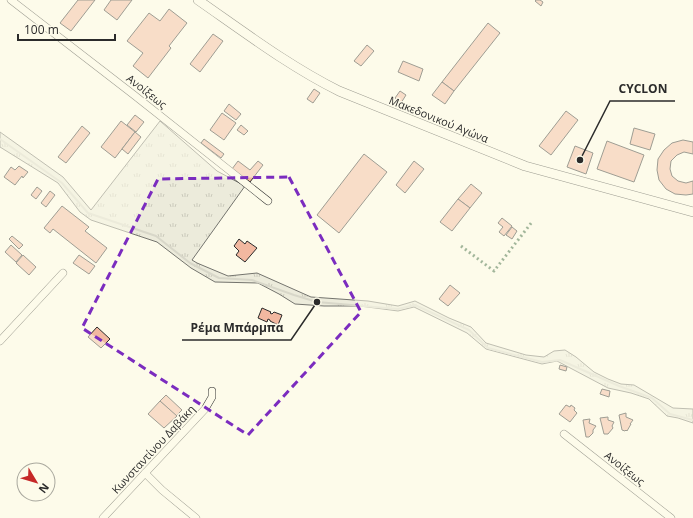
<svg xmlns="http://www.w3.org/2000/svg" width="693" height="518" font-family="'Open Sans',sans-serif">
<defs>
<pattern id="grass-tufts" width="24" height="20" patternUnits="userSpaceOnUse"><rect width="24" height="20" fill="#ecebdb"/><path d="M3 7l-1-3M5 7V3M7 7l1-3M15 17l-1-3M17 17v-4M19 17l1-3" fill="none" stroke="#cbcabc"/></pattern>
</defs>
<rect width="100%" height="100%" fill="#fdfbea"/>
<polygon fill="url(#grass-tufts)" stroke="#74746e" points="160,121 217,171 245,186 192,260 197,263 228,276 257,273 311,297 368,301 398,306 415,301 449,318 471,327 486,343 526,355 544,357 554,351 565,350 576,357 594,372 608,379 621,384 634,385 673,408 693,409 693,423 678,418 667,416 649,399 631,393 608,388 557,361 542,364 486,349 467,333 414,307 398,311 360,306 324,306 295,304 279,294 258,283 215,282 191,268 157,242 91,220 80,212 58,183 0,147 0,132 63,177 91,210"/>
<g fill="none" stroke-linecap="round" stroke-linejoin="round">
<polyline stroke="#d8d7c9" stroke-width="2" points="0,139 62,183 88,213 156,236 190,263 219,278 252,280 294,295 317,302 398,309 415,305 469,330 488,348 542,362 560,360 619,386 652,398 670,414 693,420"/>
</g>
<g fill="#f2b8a0" stroke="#2b2b2b">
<polygon points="78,0 95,0 71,31 60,23"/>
<polygon points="111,0 132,0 117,20 104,10"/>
<polygon points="536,0 540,0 543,2 541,6 535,1"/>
<polygon points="169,9 187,23 169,46 171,48 148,78 133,66 143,53 127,41 149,13 160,21"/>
<polygon points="488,23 500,33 454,91 442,82"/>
<polygon points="213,34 223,41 200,72 190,64"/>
<polygon points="367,45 374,51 361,66 354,61"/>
<polygon points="403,61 423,69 419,81 398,72"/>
<polygon points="442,82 454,91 445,104 432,95"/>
<polygon points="314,89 320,93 313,103 307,99"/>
<polygon points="400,91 406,95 401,103 395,98"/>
<polygon points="229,104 241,114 236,120 224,111"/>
<polygon points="566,111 578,120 551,155 539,146"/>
<polygon points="222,113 236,123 224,140 210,130"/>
<polygon points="135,115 144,122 136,132 127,125"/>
<polygon points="121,121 135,132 115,158 101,147"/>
<polygon points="241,125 248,131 244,135 237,130"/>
<polygon points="82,126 90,133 66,163 58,157"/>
<polygon points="634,128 655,134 650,150 630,144"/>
<polygon points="135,132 141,137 128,154 122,149"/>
<polygon points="204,139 224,154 221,158 201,143"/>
<polygon points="683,140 693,142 693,154 684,152 677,155 671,161 670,169 672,176 678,181 686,183 693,181 693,194 686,195 675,194 666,189 659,180 657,170 658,159 664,150 672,143"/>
<polygon points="607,141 644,155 634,182 597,169"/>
<polygon points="575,146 593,153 586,174 567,167"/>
<polygon points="364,154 387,172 339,233 317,215"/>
<polygon points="238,161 250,170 258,161 263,165 250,182 232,169"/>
<polygon points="414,161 424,169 405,193 396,185"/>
<polygon points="19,166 28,172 23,178 22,176 15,185 4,177 11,167 15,170"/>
<polygon points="471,184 482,193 470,208 458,199"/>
<polygon points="37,187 42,191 36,199 31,195"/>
<polygon points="50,191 55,195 46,207 41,203"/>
<polygon points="458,199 470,208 452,231 440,222"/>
<polygon points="62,206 89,227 85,231 107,248 96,263 53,229 50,233 44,228"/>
<polygon points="502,218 512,226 504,236 499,232 503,227 498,223"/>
<polygon points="512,227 517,231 512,239 506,235"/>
<polygon points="12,236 23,245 19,249 9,239"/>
<polygon points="239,239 245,244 247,241 257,248 245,262 236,255 239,251 234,246"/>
<polygon points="11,245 22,255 16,262 5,252"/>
<polygon points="23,255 36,267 29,275 16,263"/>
<polygon points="79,255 95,266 89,274 73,263"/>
<polygon points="450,285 460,293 448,306 439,299"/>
<polygon points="262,308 271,312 270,313 272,314 274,312 282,315 278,325 270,321 270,320 268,319 267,322 258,318"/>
<polygon points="97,327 110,339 101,348 88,337"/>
<polygon points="560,365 567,367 566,371 559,369"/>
<polygon points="602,389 610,391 609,397 600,394"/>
<polygon points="166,395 182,410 176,416 160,401"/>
<polygon points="160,401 177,416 164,428 148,414"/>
<polygon points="566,405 570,407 571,405 575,408 574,410 577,413 570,422 559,414"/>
<polygon points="626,413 626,417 633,420 630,424 631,424 627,431 626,430 625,431 622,430 619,415"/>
<polygon points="608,417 608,420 614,422 612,426 613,428 608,434 604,434 600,418"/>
<polygon points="590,419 589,423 596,426 593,430 593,433 589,437 586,437 583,420"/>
</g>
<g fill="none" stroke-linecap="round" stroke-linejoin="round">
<defs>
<g id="minor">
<polyline points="11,0 134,95 268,201"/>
<polyline points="0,341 63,273"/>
<polyline points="564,434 671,518"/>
<polyline points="145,473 162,490 196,518"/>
<polyline points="103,518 205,409 212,397 212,391"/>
</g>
<path id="major" d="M198,0C244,32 289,66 339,91L525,166L693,212"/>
</defs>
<use href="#minor" stroke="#2b2b2b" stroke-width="8"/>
<use href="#major" stroke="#2b2b2b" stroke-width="10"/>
<use href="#minor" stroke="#fdfbea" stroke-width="7"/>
<use href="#major" stroke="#fdfbea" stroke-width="9"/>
<polyline stroke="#34623c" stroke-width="3" stroke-dasharray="2 3" stroke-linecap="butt" points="461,246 494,271 532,222"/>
</g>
<path d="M0 0H693V518H0ZM289,177L361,312L248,435L82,328L158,179Z" fill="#fdfbea" fill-opacity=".55" fill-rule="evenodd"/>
<path fill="none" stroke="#7b2cbf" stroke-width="3" stroke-dasharray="8 5" stroke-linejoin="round" d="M289,177L361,312L248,435L82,328L158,179Z"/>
<g text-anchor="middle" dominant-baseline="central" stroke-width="3" stroke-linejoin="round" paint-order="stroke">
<g font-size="11" fill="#2b2b2b" stroke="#fdfbea">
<text transform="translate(147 91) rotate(38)">Ανοίξεως</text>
<text transform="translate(439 119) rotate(22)">Μακεδονικού Αγώνα</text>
<text transform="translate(153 449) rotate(-47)">Κωνσταντίνου Δαβάκη</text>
<text transform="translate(625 468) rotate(38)">Ανοίξεως</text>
</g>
</g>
<path fill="none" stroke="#2b2b2b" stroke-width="1.5" d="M580 160L610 101H675M317 302L291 340H182"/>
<g fill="#2b2b2b" stroke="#fdfbea" stroke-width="1.5">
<circle cx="580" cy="160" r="4"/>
<circle cx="317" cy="302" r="4"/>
</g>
<g font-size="12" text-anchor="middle" font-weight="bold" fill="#2b2b2b" stroke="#fdfbea" stroke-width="3" stroke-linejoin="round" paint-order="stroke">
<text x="643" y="93">CYCLON</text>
<text x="237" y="332">Ρέμα Μπάρμπα</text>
</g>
<g transform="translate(36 482) rotate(128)"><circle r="19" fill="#fdfbea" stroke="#a9a89e"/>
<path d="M0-3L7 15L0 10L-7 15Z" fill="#c62828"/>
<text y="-6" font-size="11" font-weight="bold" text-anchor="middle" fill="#2b2b2b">N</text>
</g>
<path d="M18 34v6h97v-6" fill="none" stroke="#2b2b2b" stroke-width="2"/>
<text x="24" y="34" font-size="12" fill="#2b2b2b" stroke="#fdfbea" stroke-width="3" paint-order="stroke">100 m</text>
</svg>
